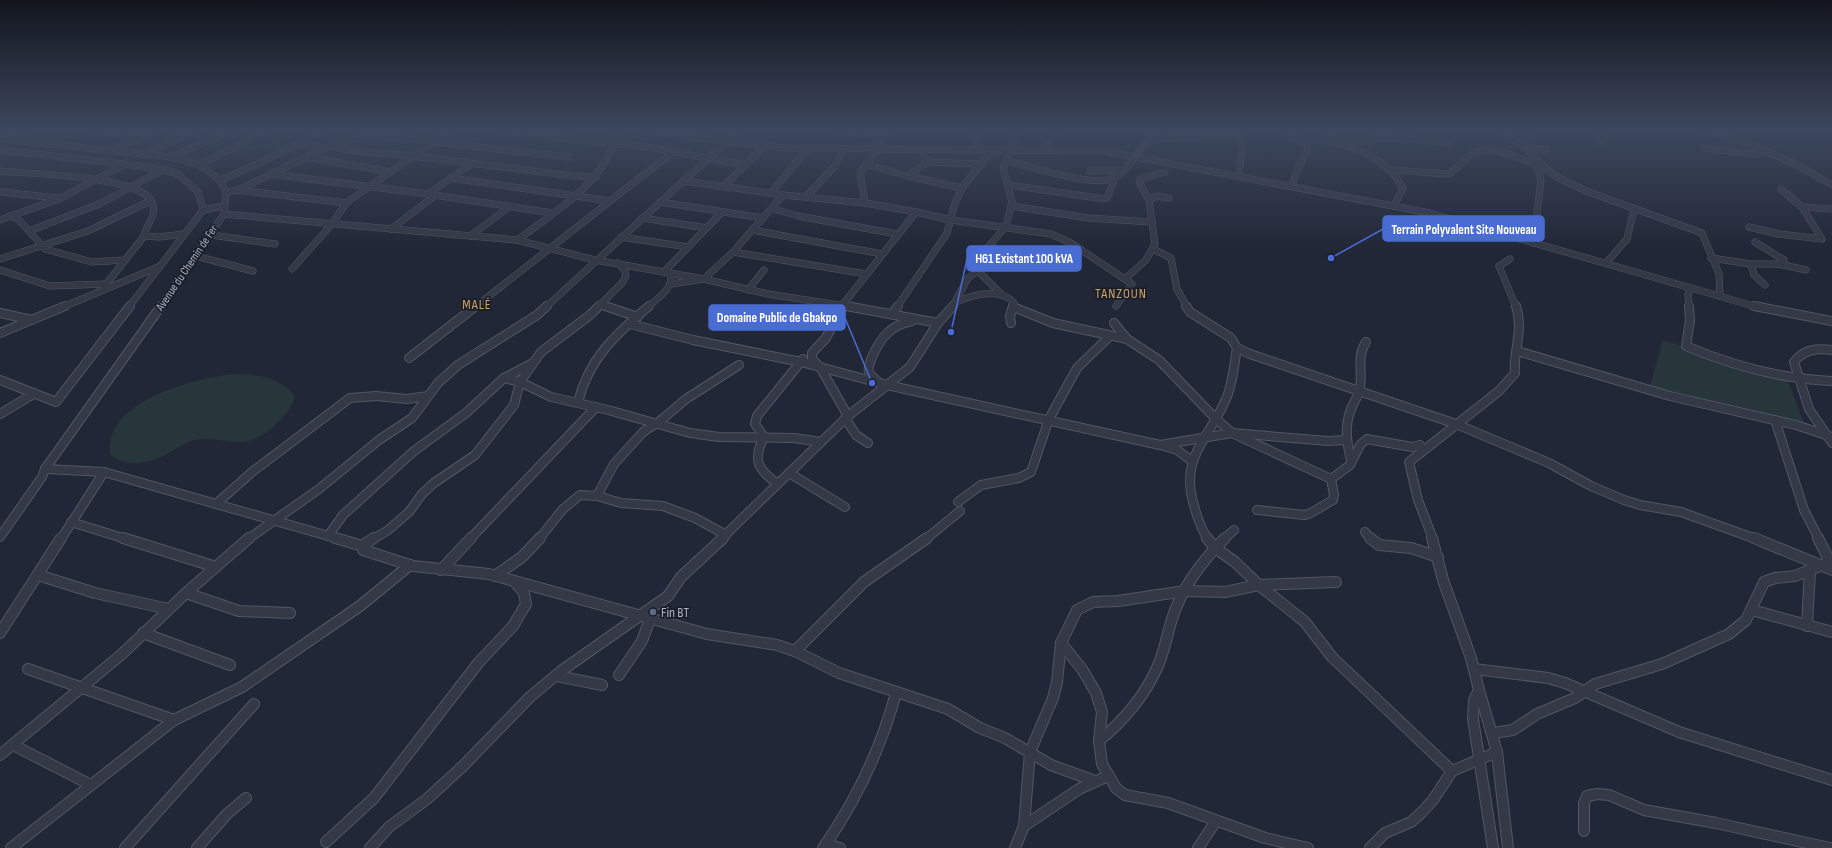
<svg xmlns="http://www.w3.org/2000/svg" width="1832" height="848" font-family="'Sofia Sans Condensed',sans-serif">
<rect width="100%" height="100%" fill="#212736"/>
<g fill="#26363b">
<polygon points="281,137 282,138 280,144 284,147 275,152 260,150 251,152 248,155 235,154 238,153 232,152 248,142 249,147 259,147"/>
<polygon points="1663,340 1788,381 1805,426 1650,386"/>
<path d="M233,374C256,375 280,376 295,396C290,416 262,442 240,442C223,442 208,436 191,441C185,443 178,448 172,451C152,463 130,469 110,455C103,401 193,379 233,374Z"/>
</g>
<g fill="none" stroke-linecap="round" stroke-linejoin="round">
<defs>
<g id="street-far2">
<polyline points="93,131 147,136"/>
<polyline points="501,131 654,148 745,165"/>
<polyline points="648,131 726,142 788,148 1104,151 1430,213 1757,307"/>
<polyline points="839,131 885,136"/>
<polyline points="976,131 977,149"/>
<polyline points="1329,131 1336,141 1369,141 1376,138 1394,138 1449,142"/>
<polyline points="1501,131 1527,149 1547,149"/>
<polyline points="1526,131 1527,149 1536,160 1541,181 1533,243"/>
<polyline points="1600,131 1600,141"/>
<path d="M1706,131C1751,142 1793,161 1832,185"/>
<polyline points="371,135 569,157"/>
<polyline points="1239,135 1242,146 1239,176"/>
<polyline points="1290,137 1301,140 1306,144"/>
<polyline points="0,139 171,157 200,165 220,180 226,192 224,214 160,307"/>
<polyline points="5,139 23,131"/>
<polyline points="1149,139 1239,135 1239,131"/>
<polyline points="298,144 324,148"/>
<polyline points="330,146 362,152 414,156 574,176 596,177"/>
<polyline points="1704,148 1757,154 1767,151"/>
<polyline points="922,149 927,162 982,164"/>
<polyline points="0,150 125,164 169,171 179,175 198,192 203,210"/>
<polyline points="112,150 157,131"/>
<polyline points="1043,150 1056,131"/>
<polyline points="144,154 193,131"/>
<polyline points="171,157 230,131"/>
<polyline points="306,157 390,172"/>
<polyline points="1536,160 1557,177 1586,191 1702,233 1719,274 1720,296"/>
<path d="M1007,161C1031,166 1091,187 1112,179C1122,176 1129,164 1136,156"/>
<polyline points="927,162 908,176 962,188"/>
<polyline points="866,164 908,176"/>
<polyline points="200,165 266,131"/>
<path d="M1392,170L1449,174C1457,169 1463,161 1470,155C1488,142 1518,158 1536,164"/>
<path d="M0,171C33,174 122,176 146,195C149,197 152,201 153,205C156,218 146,224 144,236L159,237L184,234"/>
<polyline points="1090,171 1122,171"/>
<polyline points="270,174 428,194 552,213"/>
<polyline points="451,178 610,201"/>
<path d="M220,180C255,167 290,147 324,131"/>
<polyline points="684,181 783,195 865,203 916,212 841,307"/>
<polyline points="1009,185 1104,199 1107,198 1113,183 1110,180"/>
<polyline points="724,186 764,146"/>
<path d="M1292,186L1299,166L1308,149L1305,140C1340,138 1386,156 1403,188L1394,206"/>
<polyline points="238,190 346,203"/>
<polyline points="0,192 59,198"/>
<polyline points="226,192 238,190 325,148 376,133"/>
<polyline points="771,193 808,148"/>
<polyline points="428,194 471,164"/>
<polyline points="806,197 834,167 845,149"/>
<polyline points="1149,200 1157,196 1169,198"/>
<polyline points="660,202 763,218"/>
<polyline points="865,203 860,174 888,131"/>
<polyline points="1012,206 1088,218 1152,222"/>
<polyline points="1802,207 1832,209"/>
<polyline points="773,209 798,216 897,234"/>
<polyline points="203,210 223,206"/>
<polyline points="916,212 951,220 1051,234 1071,243 1132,284 1116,306"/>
<polyline points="224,214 517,240 595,260 704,279 768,294 851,307"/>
<polyline points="9,216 18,219 45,249 92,262 125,260"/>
<polyline points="642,218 707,228"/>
<polyline points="0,220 61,198 127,163"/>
<polyline points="1749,227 1779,234 1822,239 1802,207 1781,189"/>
<polyline points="391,229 436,195"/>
<polyline points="752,230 882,254"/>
<polyline points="29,231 99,204 164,169"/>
<polyline points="211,235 275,244"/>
<polyline points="470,236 509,207"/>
<polyline points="621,237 688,247"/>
<path d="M517,240C559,209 603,184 619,131"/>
<polyline points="1755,242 1784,260 1779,264"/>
<polyline points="1153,249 1171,258 1177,289 1187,307"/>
<polyline points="733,252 866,274"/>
<polyline points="196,256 253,271"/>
<polyline points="1711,258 1751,264 1779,264 1806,270"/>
<polyline points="0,259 88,231 150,201"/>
<polyline points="1510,259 1499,266 1516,307"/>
<polyline points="1606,263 1627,239 1634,209"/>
<polyline points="1751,264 1754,275 1765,285"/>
<polyline points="292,269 332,224 346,203 449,131"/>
<polyline points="0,270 50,286 106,284"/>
<polyline points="978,271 1001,294"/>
<polyline points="664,272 722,212"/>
<polyline points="1126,278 1146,260 1155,244 1149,200 1140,184 1140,179 1165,172"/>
<polyline points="671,284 704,279 733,252 783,195"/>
<polyline points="104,287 144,236"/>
<polyline points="748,290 764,270"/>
<path d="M956,302C973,295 1000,287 1014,303L1013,307"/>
<polyline points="600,304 608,307"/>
<polyline points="63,307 158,267"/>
<polyline points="129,307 203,210"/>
<polyline points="475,307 674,151"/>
<polyline points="546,307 738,131"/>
<polyline points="598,307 622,283 626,276 625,271 618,263"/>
<path d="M648,307C659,297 673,289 671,273"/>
<polyline points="897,307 947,233 955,203 962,188 993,149"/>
<polyline points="952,307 968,278 978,271 984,252 1006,226 1012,202 1003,168 1012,150 1014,131"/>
<polyline points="1689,307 1688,294 1691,288"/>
</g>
<g id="street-far1">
<polyline points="605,306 638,317"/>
<polyline points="842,306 826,338 812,353 812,359 820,367 848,416"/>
<polyline points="846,306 938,323"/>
<path d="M1186,306L1190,312L1231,338L1237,348C1234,364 1233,384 1226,399C1208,441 1178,457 1195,509C1198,519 1201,530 1208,539"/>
<path d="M1689,306L1690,320L1686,346C1733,366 1781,379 1832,381"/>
<polyline points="1754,306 1832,321"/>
<polyline points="1013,307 1053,323 1127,339 1159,360 1215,418 1232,433 1331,479"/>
<polyline points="0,313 32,320"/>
<polyline points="892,314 898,306"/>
<polyline points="1011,323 1010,316 1013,306"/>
<polyline points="1114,323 1127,339"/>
<polyline points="630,324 693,340 801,362 887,385 1160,445 1232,433 1328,441 1346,440"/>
<polyline points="0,333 65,306"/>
<polyline points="1237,348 1250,354 1456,424 1549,463 1591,486 1624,500 1640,505 1681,512 1756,539"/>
<path d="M1832,350C1817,348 1804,349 1794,362L1809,409L1832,443"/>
<polyline points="1517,351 1670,396 1796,425 1832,437"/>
<polyline points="409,358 476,306"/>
<polyline points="504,378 520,382 551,397 608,410 690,433 719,437 794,438 821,442"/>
<polyline points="0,380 56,402 130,306"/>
<path d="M877,381C874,378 870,375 869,372C867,367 871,361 872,357C881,337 891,325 912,321"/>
<path d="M578,402C589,358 616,334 649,306"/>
<polyline points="0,414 35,393"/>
<polyline points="845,418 856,435 868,443"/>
<polyline points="1775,420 1804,510 1819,539"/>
<polyline points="764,437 755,424 757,416 803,359"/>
<path d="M764,437C752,460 758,470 778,484"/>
<polyline points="1161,445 1177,450 1192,461"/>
<path d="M1351,461C1347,444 1344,426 1351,409C1354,402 1359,395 1360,387C1363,371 1356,357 1366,342"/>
<polyline points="45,469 104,472 339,539"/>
<polyline points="789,473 845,507"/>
<polyline points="597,496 614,464 643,432 660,421 686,399 739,365"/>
<polyline points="958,502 981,485 1019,478 1031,472 1049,419 1077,368 1110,336"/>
<polyline points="216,504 252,472 350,398 376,396 407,399 428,396"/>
<polyline points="1257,510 1304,515 1309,514 1333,500 1334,495 1331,479 1350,465 1360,445 1367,439 1412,447 1420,445"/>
<polyline points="71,522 126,539"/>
<polyline points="1365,532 1371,539"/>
<polyline points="328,536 343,515 414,451 466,413 504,378 531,364"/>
<polyline points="0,537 42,477 45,469 161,306"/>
<polyline points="61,539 104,472"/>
<polyline points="248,539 319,489 379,440 412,418 438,383 458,365 537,315 547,306"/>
<polyline points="373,539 387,531 409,512 422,494 434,483 475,455 514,405 520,382 541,352 590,315 599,306"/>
<polyline points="470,539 596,407"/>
<polyline points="539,539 563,509 580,495 597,496 621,503 663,506 695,518 726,535"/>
<polyline points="721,539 848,416 910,367 938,323 953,306"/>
<polyline points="926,539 960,511"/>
<polyline points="1224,539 1234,530"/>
<path d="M1433,539L1418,500L1409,462L1499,391L1515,373C1513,350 1524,331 1516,306"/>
</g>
<g id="street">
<polyline points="123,538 216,567"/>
<polyline points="335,538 366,547"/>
<polyline points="374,538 366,543 366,547 363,550 413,566 489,574 707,634 777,645 795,651 839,673 948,709 980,728 1005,738 1051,765 1095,781"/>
<polyline points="1207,538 1214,547 1235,562 1259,585 1305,622 1332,657 1452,771"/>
<polyline points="1370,538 1379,545 1411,548 1438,557"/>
<polyline points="1432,538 1443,580 1471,658 1479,690 1474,700 1473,719 1493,848"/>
<polyline points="1754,538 1832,570"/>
<polyline points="1818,538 1830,562"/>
<polyline points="441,570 471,538"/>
<polyline points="38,575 95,593 169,609"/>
<polyline points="495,576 522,557 540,538"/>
<polyline points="186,593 239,611 290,613"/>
<polyline points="1752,610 1832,632"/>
<polyline points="1807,626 1810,570"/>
<polyline points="0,633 61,538"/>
<polyline points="143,633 230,665"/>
<polyline points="1061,643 1082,669 1096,693 1102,712 1099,741 1102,764 1116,788 1125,795 1168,803 1265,838 1308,848"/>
<polyline points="795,651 864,582 927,538"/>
<polyline points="28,669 174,720"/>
<polyline points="1474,669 1548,678 1565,683 1679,732 1832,780"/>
<polyline points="619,675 642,641 650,619"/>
<polyline points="557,676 602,685"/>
<polyline points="1479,690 1497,752 1508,848"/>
<polyline points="1493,733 1513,730 1537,714 1575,698 1595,684 1662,664 1729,634 1746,620 1764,582 1775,578 1795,576 1832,561"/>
<path d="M1099,741C1123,721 1144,697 1157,668C1165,651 1167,633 1173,616C1183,586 1203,560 1225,538"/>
<polyline points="13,745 91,785"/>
<polyline points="0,755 122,654 186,593 249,538"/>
<polyline points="1024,826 1079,789 1108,776"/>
<polyline points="1584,831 1584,803 1587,796 1597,794 1609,795 1644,810 1716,823 1830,848"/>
<polyline points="326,842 374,798 479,662 513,626 526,604 524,593 514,581"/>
<polyline points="826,844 840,848"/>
<polyline points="11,848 174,720 242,687 360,606 410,565"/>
<polyline points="125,848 254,704"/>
<polyline points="197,848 227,814 246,798"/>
<polyline points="370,848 389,827 427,799 463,766 530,697 561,671 668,596 681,577 723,538"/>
<path d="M823,848C856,801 881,748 896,693"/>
<polyline points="1015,848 1024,826 1030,752 1053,698 1057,682 1061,643 1077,610 1093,602 1118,601 1185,591 1225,592 1259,585 1336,582"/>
<polyline points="1198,848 1216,821"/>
<polyline points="1370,848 1385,833 1411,822 1421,813 1433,800 1452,771 1497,752"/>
</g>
<polygon id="secondary" points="1147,131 1154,131 1153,139 1139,158 1133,158 1132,156 1145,139"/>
</defs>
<use href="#street-far2" stroke="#525665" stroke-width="7"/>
<use href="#street-far1" stroke="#525665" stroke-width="10"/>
<use href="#street" stroke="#525665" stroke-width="12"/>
<use href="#secondary" stroke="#525665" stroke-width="1"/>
<use href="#street-far2" stroke="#353947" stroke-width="6"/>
<use href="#street-far1" stroke="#353947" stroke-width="8"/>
<use href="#street" stroke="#353947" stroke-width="10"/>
<use href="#secondary" fill="#43475a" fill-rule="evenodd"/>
</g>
<linearGradient id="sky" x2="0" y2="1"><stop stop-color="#12151e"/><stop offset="0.52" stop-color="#3d475d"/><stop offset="1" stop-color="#3d475d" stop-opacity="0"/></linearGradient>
<rect width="1832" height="250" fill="url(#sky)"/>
<circle fill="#5c6f8a" stroke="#1a1e2c" stroke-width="1.5" cx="653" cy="612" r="4"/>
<g text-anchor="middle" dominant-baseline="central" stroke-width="3.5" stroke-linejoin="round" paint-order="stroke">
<g font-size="12" fill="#afb3c4" stroke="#1a1e2c">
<text transform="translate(187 268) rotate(-56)">Avenue du Chemin de Fer</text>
</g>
<g font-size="14" letter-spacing="1" fill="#cda360" stroke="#1a1e2c">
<text x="1121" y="293">TANZOUN</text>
<text x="477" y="304">MALÉ</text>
</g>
<g font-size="14" fill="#afb3c4" stroke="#1a1e2c" text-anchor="start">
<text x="661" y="612">Fin BT</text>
</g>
</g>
<path fill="none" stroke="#496cd2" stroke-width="1.5" d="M1331 258L1383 229M951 332L967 259M872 383L845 318"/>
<g fill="#496cd2" stroke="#1a1e2c" stroke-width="1.5">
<circle cx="1331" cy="258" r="4"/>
<circle cx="951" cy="332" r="4"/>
<circle cx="872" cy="383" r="4"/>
</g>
<g fill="#496cd2" stroke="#496cd2" stroke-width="1.5">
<rect x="1383" y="216" width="161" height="25" rx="4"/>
<rect x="967" y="246" width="114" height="25" rx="4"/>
<rect x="709" y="305" width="136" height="25" rx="4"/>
</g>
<g font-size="13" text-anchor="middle" font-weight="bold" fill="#fff">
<text x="1464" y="234">Terrain Polyvalent Site Nouveau</text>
<text x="1024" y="263">H61 Existant 100 kVA</text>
<text x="777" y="322">Domaine Public de Gbakpo</text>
</g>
</svg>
